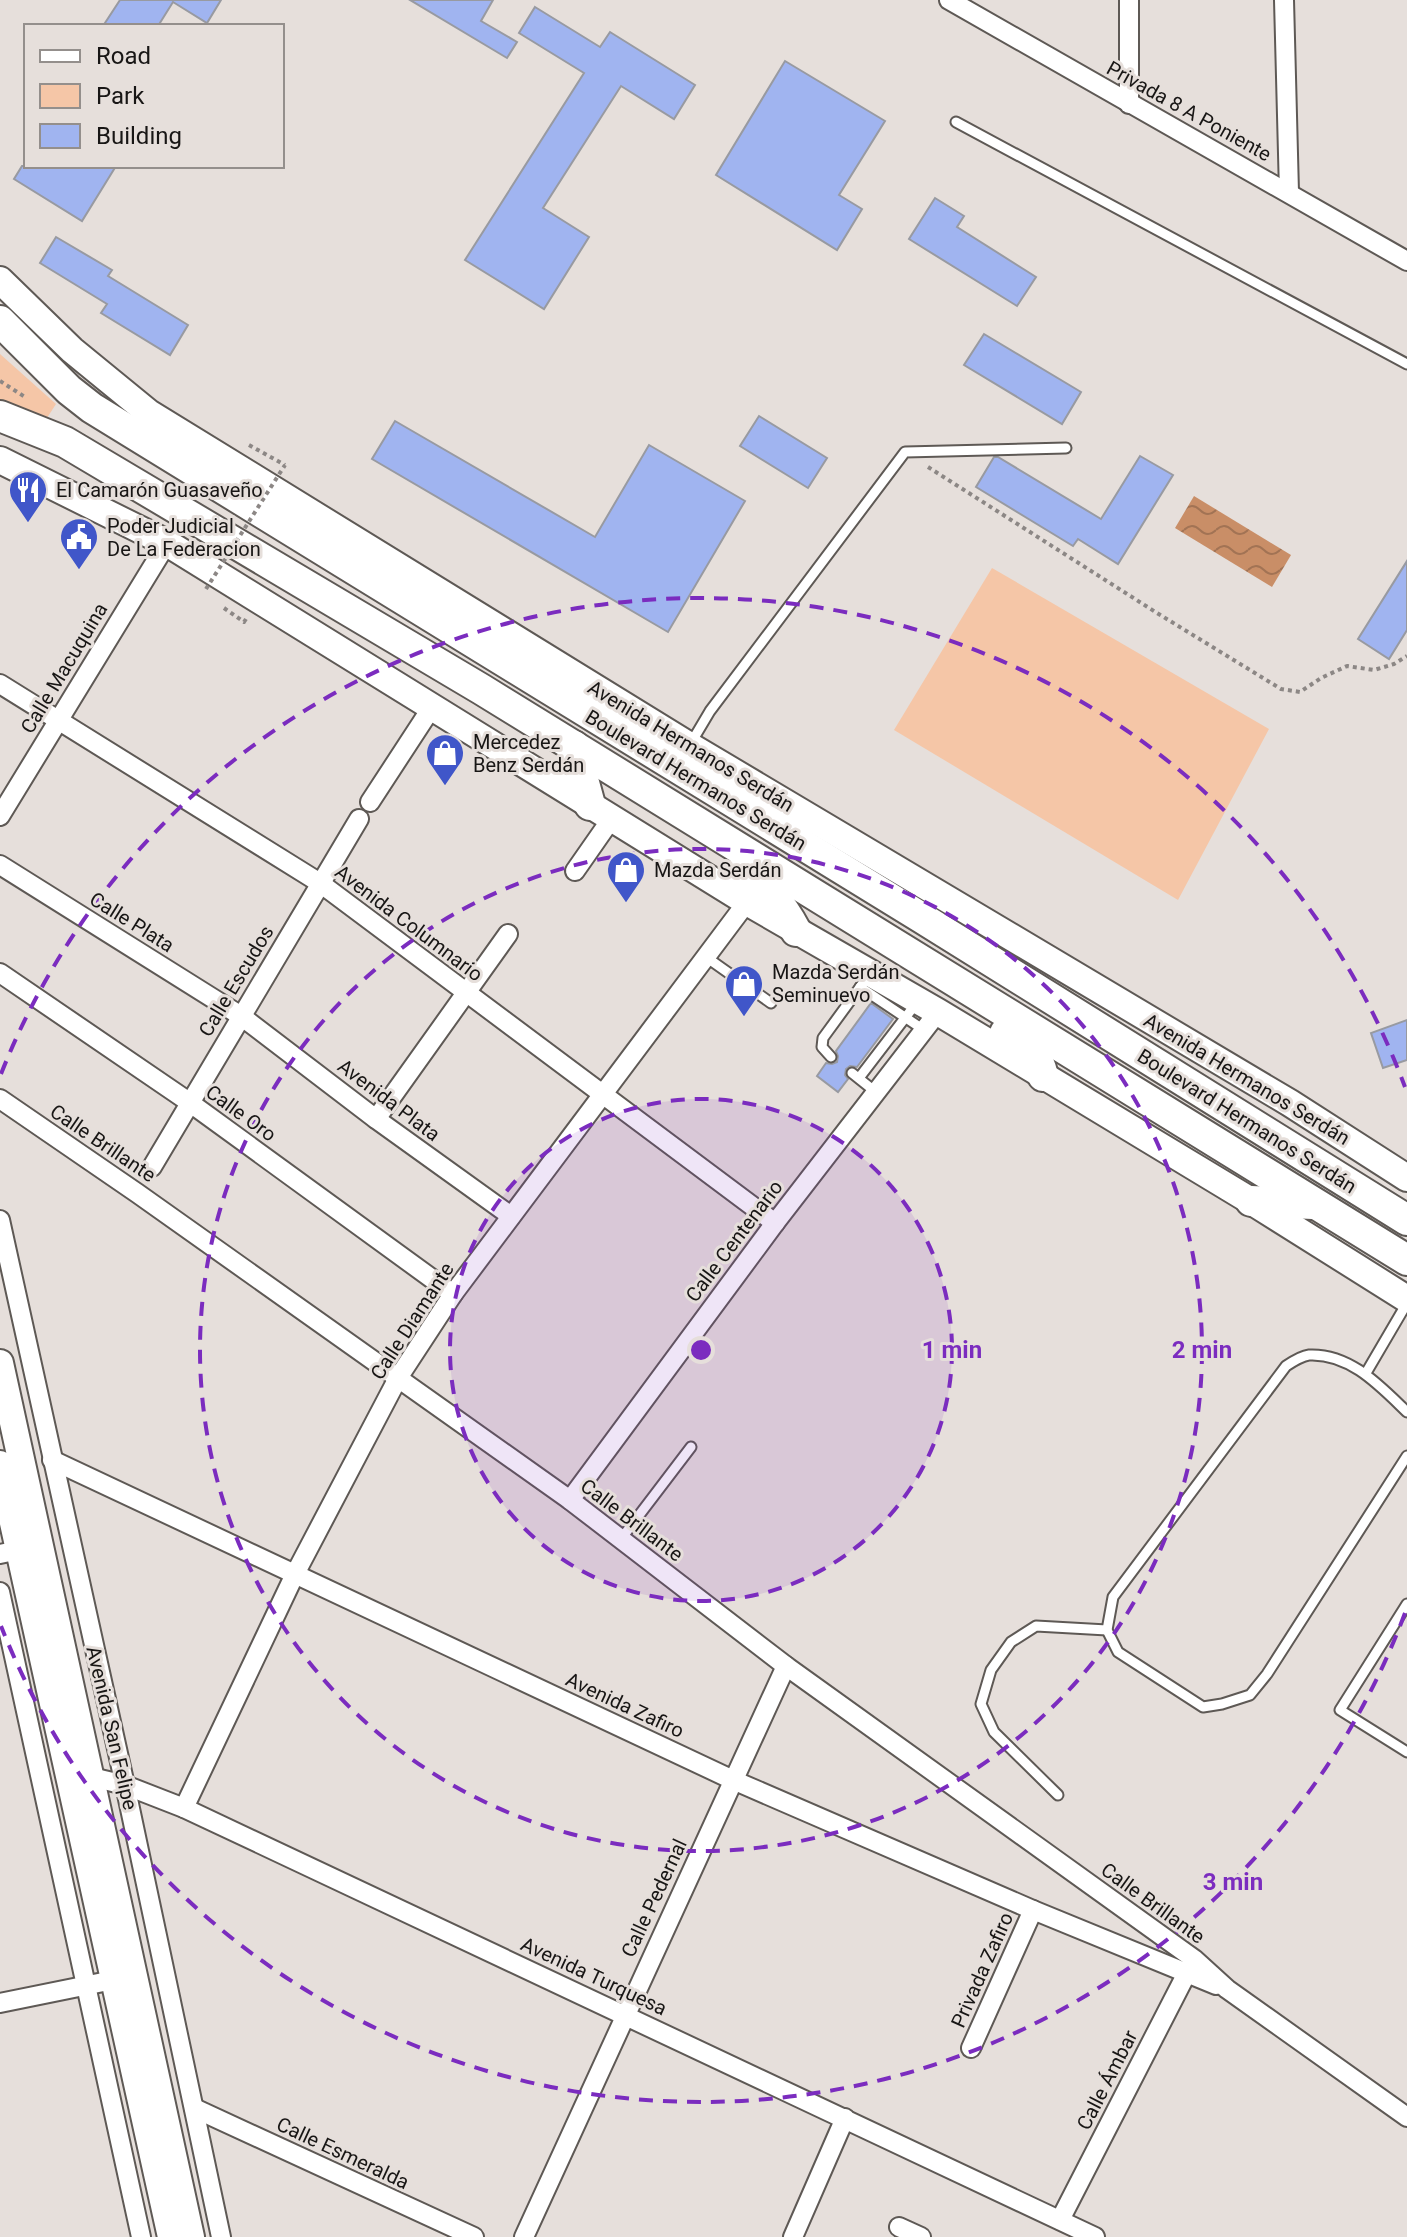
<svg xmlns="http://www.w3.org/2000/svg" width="1407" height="2237" font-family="Roboto,sans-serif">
<defs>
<pattern id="water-waves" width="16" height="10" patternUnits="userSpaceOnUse" patternTransform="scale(2)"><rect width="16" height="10" fill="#c98e67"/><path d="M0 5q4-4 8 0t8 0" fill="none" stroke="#a27354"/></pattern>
</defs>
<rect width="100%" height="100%" fill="#e6dfdb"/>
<g fill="#f5c6a7">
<polygon points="0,354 56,404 45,421 0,404"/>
<polygon points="992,568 1269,729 1178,900 894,730"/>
</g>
<polygon fill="url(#water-waves)" points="1194,496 1291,555 1272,587 1175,528"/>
<g fill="#a0b4f0" stroke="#989aa1" stroke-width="2">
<polygon points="120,0 221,0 207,23 173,2 158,26 103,26"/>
<polygon points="410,0 493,0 481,21 517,42 507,58"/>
<polygon points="535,7 600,47 610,32 695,85 674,119 621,86 543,208 589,237 544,309 465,260 584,73 519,33"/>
<polygon points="785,61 885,121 839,195 862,209 837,250 716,175"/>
<polygon points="22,166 116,166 82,221 14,179"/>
<polygon points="935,198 964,216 957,227 1036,277 1017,306 909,239"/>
<polygon points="56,237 112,270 108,276 188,325 170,355 101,313 107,304 40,263"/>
<polygon points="984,334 1081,392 1062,424 964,365"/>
<polygon points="759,416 827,458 808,488 740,446"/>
<polygon points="395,421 595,537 649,445 745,501 668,632 372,459"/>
<polygon points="1140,456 1173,475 1118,564 1078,539 1073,546 976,487 994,457 998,457 1101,519"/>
<polygon points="1407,561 1407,630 1389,659 1358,639"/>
<polygon points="871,1003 893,1019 857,1067 850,1066 846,1069 845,1075 848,1079 838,1092 817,1076 826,1063 832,1064 837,1062 838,1056 836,1051"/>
<polygon points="1407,1020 1407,1060 1383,1068 1371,1033"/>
</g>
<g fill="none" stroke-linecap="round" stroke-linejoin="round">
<defs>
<g id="lane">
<polyline points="956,122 1407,364"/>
<polyline points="691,743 710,711 905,452 1066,448"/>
<polyline points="706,957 771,1003"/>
<polyline points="860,987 924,1030"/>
<polyline points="831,1057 822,1047 823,1038 869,975"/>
<polyline points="852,1073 877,1093"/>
<polyline points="859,1078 918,1001"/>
<polyline points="1366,1373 1407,1303"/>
<path d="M1407,1412C1380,1386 1350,1353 1309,1355C1301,1356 1292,1362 1286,1366L1113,1597L1107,1630L1118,1652L1203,1707L1222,1704L1250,1695L1267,1674L1407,1456"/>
<polyline points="621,1539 691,1447"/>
<polyline points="1407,1604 1340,1710 1407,1752"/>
<polyline points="1058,1795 994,1732 981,1704 991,1670 1011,1642 1036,1626 1107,1630"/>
</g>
<g id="street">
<polyline points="949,0 1407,261"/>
<polyline points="1129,0 1129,104"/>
<polyline points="1284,0 1289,192"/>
<polyline points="0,684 320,883 775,1223"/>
<polyline points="370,802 432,707"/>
<polyline points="0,816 167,543"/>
<polyline points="0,865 241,1016 376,1119 511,1216"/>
<polyline points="575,871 612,818"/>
<polyline points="0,973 189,1102 453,1294"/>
<polyline points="0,1099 137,1193 570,1500 786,1666 1194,1959 1227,1989 1407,2117"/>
<polyline points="376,1119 508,934"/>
<polyline points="152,1167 359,819"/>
<polyline points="0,1220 125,1785 221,2237"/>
<polyline points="52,1460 733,1780 1033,1910 1216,1985"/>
<polyline points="570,1500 775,1223 938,1012"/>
<polyline points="0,1554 29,1548"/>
<polyline points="0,1592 141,2237"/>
<polyline points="83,1775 125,1785 184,1808 1095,2237"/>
<polyline points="184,1808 295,1574 398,1378 453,1294 747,902"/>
<polyline points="0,2003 123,1978"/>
<polyline points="971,2048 1033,1910"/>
<polyline points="194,2108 474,2237"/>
<polyline points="1060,2220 1191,1965"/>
<polyline points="899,2227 921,2237"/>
<polyline points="524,2237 786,1666"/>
<polyline points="793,2237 845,2118"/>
</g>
<g id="secondary">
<polyline points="0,280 72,350 149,413 690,746 1290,1103 1407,1178"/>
<polyline points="0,460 167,543 747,902 938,1012 1251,1201 1407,1299"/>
<polyline points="0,1363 191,2237"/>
<polyline points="0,1464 171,2237"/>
</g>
<g id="primary">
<polyline points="0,321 69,390 92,408 922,918 1407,1220"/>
<polyline points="0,416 65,442 481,689 1407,1260"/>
<polyline points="574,746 590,805"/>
<path d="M742,870C768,890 780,901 796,931"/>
<path d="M1005,1033C1026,1047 1037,1050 1043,1076"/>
<polyline points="1251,1201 1313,1204"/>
</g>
</defs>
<use href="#lane" stroke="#5e5955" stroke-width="13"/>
<use href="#street" stroke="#5e5955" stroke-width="22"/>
<use href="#secondary" stroke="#5e5955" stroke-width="30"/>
<use href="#primary" stroke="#5e5955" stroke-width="34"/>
<g stroke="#8c8785" stroke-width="4" stroke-dasharray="4 4" stroke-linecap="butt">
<polyline points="0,381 25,397"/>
<polyline points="249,445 285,465"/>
<polyline points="928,467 1157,613 1281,689 1300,692 1321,678 1347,666 1374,670 1394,664 1407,656"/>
<polyline points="224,608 244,622 246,619"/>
</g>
<use href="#lane" stroke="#fff" stroke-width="9"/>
<use href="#street" stroke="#fff" stroke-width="18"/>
<use href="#secondary" stroke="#fff" stroke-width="26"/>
<use href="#primary" stroke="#fff" stroke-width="30"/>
<polyline stroke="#8c8785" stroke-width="4" stroke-dasharray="4 4" stroke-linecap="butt" points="206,589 285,465"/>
</g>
<circle cx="701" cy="1350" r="251" fill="#7b2cbf" fill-opacity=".12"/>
<g fill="none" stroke="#7b2cbf" stroke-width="4" stroke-dasharray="14 10">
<circle cx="701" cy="1350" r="251"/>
<circle cx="701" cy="1350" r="501"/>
<path d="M1405 1613A752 752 0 0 1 1 1626M1 1074A752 752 0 0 1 1405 1087"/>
</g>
<defs>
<symbol id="restaurant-pin" viewBox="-11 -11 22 30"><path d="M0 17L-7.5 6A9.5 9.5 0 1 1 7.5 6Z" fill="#4056c9" stroke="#e6dfdb"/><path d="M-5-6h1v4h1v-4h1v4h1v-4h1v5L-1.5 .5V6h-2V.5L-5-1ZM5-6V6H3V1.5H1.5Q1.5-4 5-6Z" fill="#fff"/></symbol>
<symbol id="civic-pin" viewBox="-11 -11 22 30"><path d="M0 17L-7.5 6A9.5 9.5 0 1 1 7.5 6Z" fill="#4056c9" stroke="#e6dfdb"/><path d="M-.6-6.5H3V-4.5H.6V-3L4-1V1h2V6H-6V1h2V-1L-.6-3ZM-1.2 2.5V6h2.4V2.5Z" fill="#fff"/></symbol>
<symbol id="shop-pin" viewBox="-11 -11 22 30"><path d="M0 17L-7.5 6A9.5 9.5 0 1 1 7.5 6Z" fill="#4056c9" stroke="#e6dfdb"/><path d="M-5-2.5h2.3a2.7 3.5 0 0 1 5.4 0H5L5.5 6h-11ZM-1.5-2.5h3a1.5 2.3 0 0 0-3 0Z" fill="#fff"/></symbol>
</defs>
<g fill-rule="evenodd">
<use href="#restaurant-pin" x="6" y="468" width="44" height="60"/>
<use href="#civic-pin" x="57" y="515" width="44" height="60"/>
<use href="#shop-pin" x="423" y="731" width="44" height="60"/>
<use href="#shop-pin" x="604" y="848" width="44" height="60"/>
<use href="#shop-pin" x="722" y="962" width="44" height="60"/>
</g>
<g text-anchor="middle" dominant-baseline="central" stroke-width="6" stroke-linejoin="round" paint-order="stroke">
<g font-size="20" fill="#181615" stroke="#e6dfdb">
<text transform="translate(1189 111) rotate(29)">Privada 8 A Poniente</text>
<text transform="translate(64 668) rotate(-59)">Calle Macuquina</text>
<text transform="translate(691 746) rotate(31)">Avenida Hermanos Serdán</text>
<text transform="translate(696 780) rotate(31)">Boulevard Hermanos Serdán</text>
<text transform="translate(132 922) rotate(32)">Calle Plata</text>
<text transform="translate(409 923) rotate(37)">Avenida Columnario</text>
<text transform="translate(236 981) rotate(-59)">Calle Escudos</text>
<text transform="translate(1247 1079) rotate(31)">Avenida Hermanos Serdán</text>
<text transform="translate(389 1100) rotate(37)">Avenida Plata</text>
<text transform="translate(241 1113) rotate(36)">Calle Oro</text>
<text transform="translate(1247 1121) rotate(32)">Boulevard Hermanos Serdán</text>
<text transform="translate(103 1143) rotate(34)">Calle Brillante</text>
<text transform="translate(734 1241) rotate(-53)">Calle Centenario</text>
<text transform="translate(412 1321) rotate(-57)">Calle Diamante</text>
<text transform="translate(632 1520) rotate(37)">Calle Brillante</text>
<text transform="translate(625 1705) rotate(25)">Avenida Zafiro</text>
<text transform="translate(112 1728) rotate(77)">Avenida San Felipe</text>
<text transform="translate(654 1898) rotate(-65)">Calle Pedernal</text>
<text transform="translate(1153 1903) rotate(36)">Calle Brillante</text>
<text transform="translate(982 1970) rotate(-66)">Privada Zafiro</text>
<text transform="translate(594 1976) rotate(25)">Avenida Turquesa</text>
<text transform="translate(1107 2080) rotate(-63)">Calle Ámbar</text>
<text transform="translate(343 2153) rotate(25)">Calle Esmeralda</text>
</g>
<g font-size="20" fill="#181615" stroke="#e6dfdb" text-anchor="start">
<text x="56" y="490">El Camarón Guasaveño</text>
<text x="107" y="526">Poder Judicial<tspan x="107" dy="23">De La Federacion</tspan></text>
<text x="473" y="742">Mercedez<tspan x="473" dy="23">Benz Serdán</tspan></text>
<text x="654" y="870">Mazda Serdán</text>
<text x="772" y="972">Mazda Serdán<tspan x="772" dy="23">Seminuevo</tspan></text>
</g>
</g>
<circle cx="701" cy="1350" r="12" fill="#7b2cbf" stroke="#e6dfdb" stroke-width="4"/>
<g font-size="24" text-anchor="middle" font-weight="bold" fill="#7b2cbf" stroke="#e6dfdb" stroke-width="6" stroke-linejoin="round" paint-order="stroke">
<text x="952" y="1358">1 min</text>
<text x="1202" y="1358">2 min</text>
<text x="1233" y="1890">3 min</text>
</g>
<rect x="24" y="24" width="260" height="144" fill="#e6dfdb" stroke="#948f8c" stroke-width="2"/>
<rect x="40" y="50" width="40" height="12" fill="#ffffff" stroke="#948f8c" stroke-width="2"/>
<text x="96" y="64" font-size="24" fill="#181615">Road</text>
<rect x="40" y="84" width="40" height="24" fill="#f5c6a7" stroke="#948f8c" stroke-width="2"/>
<text x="96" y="104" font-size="24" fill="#181615">Park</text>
<rect x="40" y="124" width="40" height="24" fill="#a0b4f0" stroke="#948f8c" stroke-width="2"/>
<text x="96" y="144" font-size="24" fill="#181615">Building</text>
</svg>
